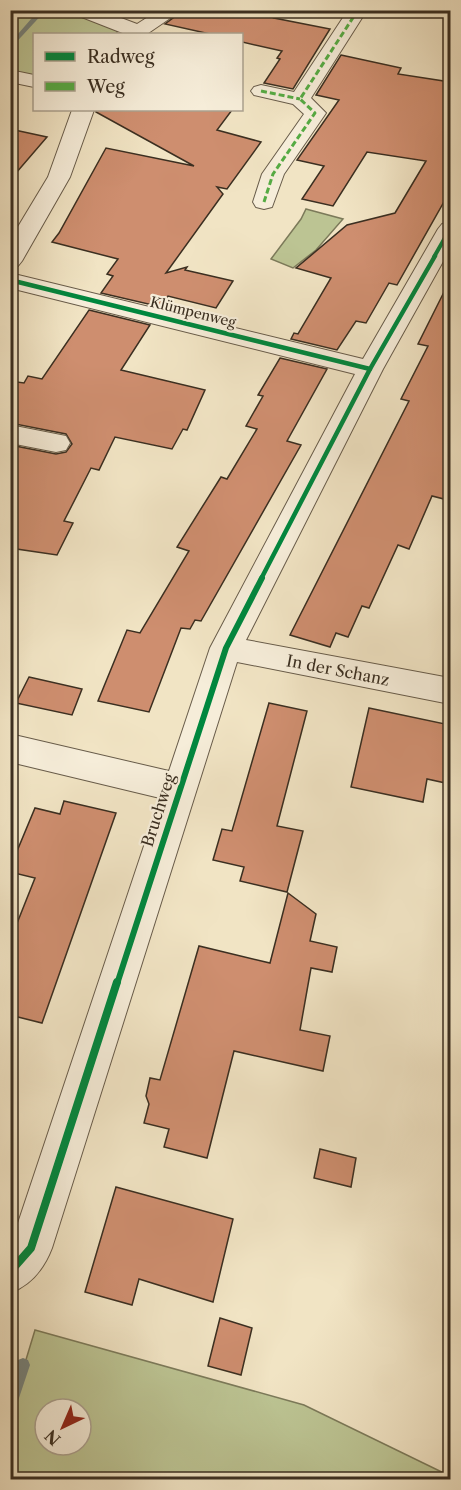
<svg xmlns="http://www.w3.org/2000/svg" width="461" height="1490" font-family="'Libre Caslon Text',serif">
<rect width="100%" height="100%" fill="#f1e4c4"/>
<filter id="stains"><feTurbulence type="fractalNoise" baseFrequency=".00333" numOctaves="4"/><feColorMatrix values="0 0 0 0 .2 0 0 0 0 .09 0 0 0 0 .02 0 0 0 .5 -.17"/></filter>
<radialGradient id="worn" r=".72"><stop offset=".6" stop-color="#630" stop-opacity="0"/><stop offset="1" stop-color="#630" stop-opacity=".3"/></radialGradient>
<g fill="#bcc493" stroke="#7c7a5a" stroke-width="1.5" fill-rule="evenodd">
<polygon points="10,11 69,11 117,28 117,34 34,34 34,78 11,74"/>
<polygon points="306,209 343,219 316,250 293,268 271,259 301,219"/>
<path d="M35,1330L304,1405L450,1476V1479H11V1409ZM45,1409H81V1445H45Z"/>
</g>
<g fill="none" stroke-linecap="round" stroke-linejoin="round">
<g fill="#76847f" fill-rule="evenodd">
<polygon points="39,10 46,10 10,49 10,43"/>
<polygon points="23,1358 28,1360 30,1365 15,1410 10,1412 10,1381 18,1360"/>
</g>
</g>
<g fill="#ce8e6f" stroke="#3b2f21" stroke-width="1.5">
<polygon points="184,10 284,10 274,18 330,29 293,89 264,83 280,59 277,58 282,51 242,42 242,34 210,34 165,24"/>
<polygon points="341,55 401,68 398,74 450,82 450,191 397,285 389,283 366,323 356,321 337,350 291,339 294,333 298,334 331,278 296,268 347,225 395,213 426,161 367,152 333,206 302,199 324,166 297,160 339,100 316,95"/>
<polygon points="96,110 232,110 217,130 261,142 227,189 217,187 223,194 166,273 187,267 185,270 233,281 216,308 168,296 161,307 101,293 113,276 107,274 118,259 52,242 59,233 106,148 194,166 96,112"/>
<polygon points="10,129 47,137 10,180"/>
<polygon points="450,280 450,486 444,499 432,496 409,549 398,545 369,608 362,606 348,637 336,633 330,647 290,635 409,401 401,399 428,346 418,344"/>
<polygon points="89,310 150,325 121,370 205,390 187,430 183,429 172,449 115,437 99,470 91,468 64,521 73,523 57,555 10,548 10,445 56,454 66,452 72,444 66,434 10,423 10,381 24,383 28,376 42,379"/>
<polygon points="280,358 327,369 287,441 301,445 201,621 195,620 190,629 181,628 149,712 98,701 127,630 140,633 189,551 177,547 221,477 227,479 257,429 246,426 263,396 258,395"/>
<polygon points="29,677 82,689 72,715 16,703"/>
<polygon points="269,703 307,711 277,826 303,831 287,892 240,881 244,867 213,860 222,829 232,831"/>
<polygon points="369,708 450,725 450,784 427,779 423,802 351,787"/>
<polygon points="64,801 116,813 42,1023 10,1015 10,941 35,878 10,872 10,868 35,808 60,814"/>
<polygon points="288,893 316,914 310,941 337,947 332,972 311,968 300,1030 330,1036 323,1071 234,1051 207,1158 164,1147 169,1129 144,1123 149,1104 146,1096 150,1078 160,1080 199,946 270,963"/>
<polygon points="320,1149 356,1158 351,1187 314,1178"/>
<polygon points="116,1187 233,1219 213,1302 139,1279 132,1305 85,1292"/>
<polygon points="220,1318 252,1328 241,1375 208,1366"/>
</g>
<g fill="none" stroke-linecap="round" stroke-linejoin="round">
<defs>
<g id="minor">
<polygon points="72,10 100,10 137,24 159,10 182,10 147,34 125,34 74,14"/>
<polygon points="348,10 367,10 311,98 326,113 284,174 272,207 264,209 256,207 253,202 262,174 304,114 293,104 254,95 251,91 254,87 261,85 294,92"/>
<polygon points="432,10 450,10 450,18 434,14"/>
<polygon points="10,70 34,75 34,87 10,82"/>
<polygon points="72,110 94,110 70,177 22,261 18,266 10,268 10,240 48,177"/>
<path d="M450,222V249L383,369L246,640L450,678V704L237,662L52,1248C44,1269 31,1285 10,1293V1239L14,1235L160,798L10,762V734L169,771L210,648L355,374L10,288V273L363,359L438,229L442,224Z"/>
<polygon points="10,425 66,436 70,443 66,450 56,452 10,443"/>
</g>
</defs>
<use href="#minor" stroke="#685c4a" stroke-width="2"/>
<use href="#minor" fill="#f6edd9" fill-rule="evenodd"/>
<g stroke="#55ab43" stroke-width="3" stroke-dasharray="6 3" stroke-linecap="butt">
<polyline points="261,91 300,99"/>
<polyline points="264,202 273,174 315,113 300,99 358,10"/>
</g>
<defs>
<polyline id="cycleway-far3" points="434,257 450,229"/>
<g id="cycleway-far2">
<polyline points="10,280 370,369"/>
<polyline points="261,579 370,369 435,256"/>
</g>
<polyline id="cycleway-far1" points="117,984 226,648 262,578"/>
<polyline id="cycleway" points="10,1272 31,1248 117,982"/>
</defs>
<use href="#cycleway-far3" stroke="#f6edd9" stroke-width="6"/>
<use href="#cycleway-far2" stroke="#f6edd9" stroke-width="8"/>
<use href="#cycleway-far1" stroke="#f6edd9" stroke-width="10"/>
<use href="#cycleway" stroke="#f6edd9" stroke-width="11"/>
<use href="#cycleway-far3" stroke="#00873e" stroke-width="4"/>
<use href="#cycleway-far2" stroke="#00873e" stroke-width="4.5"/>
<use href="#cycleway-far1" stroke="#00873e" stroke-width="6"/>
<use href="#cycleway" stroke="#00873e" stroke-width="8"/>
</g>
<g text-anchor="middle" dominant-baseline="central" stroke-width="4.5" stroke-linejoin="round" paint-order="stroke">
<g font-size="14" fill="#3b2f21" stroke="#f6edd9">
<text transform="translate(193 312) rotate(14)">Klümpenweg</text>
</g>
<g font-size="16" fill="#3b2f21" stroke="#f6edd9">
<text transform="translate(338 670) rotate(11)">In der Schanz</text>
<text transform="translate(158 810) rotate(-72)">Bruchweg</text>
</g>
</g>
<rect width="461" height="1490" fill="none" stroke="#f1e4c4" stroke-width="36"/>
<rect x="12" y="12" width="437" height="1466" fill="none" stroke="#3b2f21" stroke-width="3"/>
<rect x="18" y="18" width="425" height="1454" fill="none" stroke="#3b2f21" stroke-width="1.5"/>
<rect x="33" y="33" width="210" height="78" fill="#f6edd9" stroke="#aba18f" stroke-width="1.5"/>
<rect x="45" y="52" width="30" height="9" fill="#00873e" stroke="#aba18f" stroke-width="1.5"/>
<text x="87" y="63" font-size="18" fill="#3b2f21">Radweg</text>
<rect x="45" y="82" width="30" height="9" fill="#55ab43" stroke="#aba18f" stroke-width="1.5"/>
<text x="87" y="93" font-size="18" fill="#3b2f21">Weg</text>
<g transform="translate(63 1427) rotate(224)"><circle r="28" fill="#f6edd9" stroke="#aba18f" stroke-width="1.5"/>
<path d="M0-4.5L10 22L0 15L-10 22Z" fill="#8f2418"/>
<text y="-9" font-size="16" font-weight="bold" text-anchor="middle" fill="#3b2f21">N</text>
</g>
<rect width="100%" height="100%" filter="url(#stains)"/>
<rect width="100%" height="100%" fill="url(#worn)"/>
</svg>
